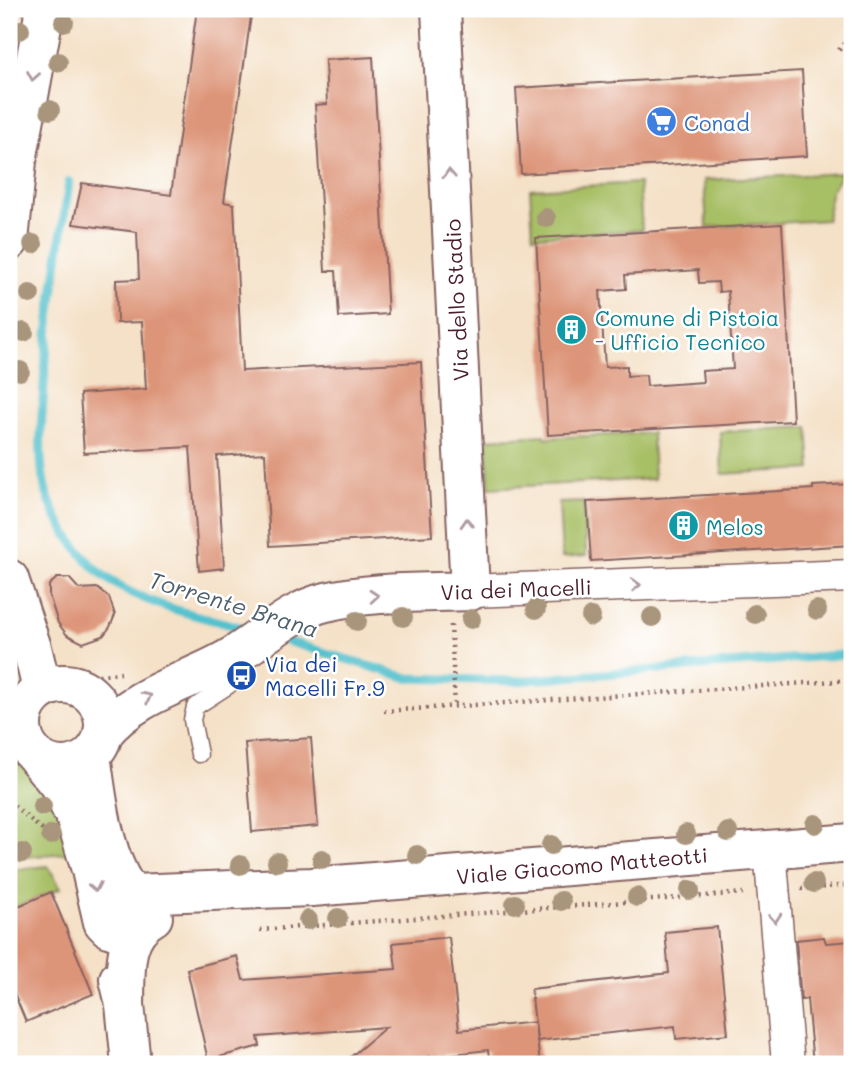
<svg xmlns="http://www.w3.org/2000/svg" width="861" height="1073" font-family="Mali,sans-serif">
<rect width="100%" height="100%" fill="#fff"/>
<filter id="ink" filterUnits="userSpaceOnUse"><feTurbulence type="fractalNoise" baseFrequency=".0143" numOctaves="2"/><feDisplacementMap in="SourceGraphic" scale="14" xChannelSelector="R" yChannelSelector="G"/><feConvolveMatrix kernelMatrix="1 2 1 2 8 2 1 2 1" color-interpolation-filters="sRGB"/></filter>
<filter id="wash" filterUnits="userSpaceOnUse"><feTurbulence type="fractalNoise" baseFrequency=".00686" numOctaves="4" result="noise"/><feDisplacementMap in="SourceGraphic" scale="28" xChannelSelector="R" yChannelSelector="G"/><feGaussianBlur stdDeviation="1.57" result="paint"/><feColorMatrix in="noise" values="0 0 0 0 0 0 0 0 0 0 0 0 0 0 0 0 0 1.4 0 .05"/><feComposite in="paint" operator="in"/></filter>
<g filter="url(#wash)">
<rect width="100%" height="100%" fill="#f4e1c7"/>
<g fill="#a7bf65" stroke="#786f48" stroke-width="2">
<polygon points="843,173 831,191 827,220 707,227 704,180"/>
<polygon points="639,183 642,230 533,236 530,189"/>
<polygon points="808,427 811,469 722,474 720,432"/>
<polygon points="652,433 654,479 489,488 487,439 545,435 546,438"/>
<polygon points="584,502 586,556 562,558 559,503"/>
<polygon points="9,730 43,754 74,852 9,859"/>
<polygon points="48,866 61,888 9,910 9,870"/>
</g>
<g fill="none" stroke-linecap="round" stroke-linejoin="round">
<g stroke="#54c1cd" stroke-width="9">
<path d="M69,182C59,255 46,328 43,402C41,426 39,453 43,477C48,513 80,560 111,581C149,607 206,617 250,630"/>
<polyline points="277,638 408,678 516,681 852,654"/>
</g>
</g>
<g id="blocks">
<g fill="#dd9579" fill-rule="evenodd">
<polygon points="197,9 252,9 224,202 234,204 242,371 421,362 432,536 270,546 265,453 217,456 224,568 199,571 190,447 84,453 80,394 146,389 142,322 117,323 116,280 139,279 137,232 73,224 82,183 171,195"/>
<polygon points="373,57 388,314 339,317 336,271 325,271 315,105 327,104 325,60"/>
<polygon points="802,71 807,156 521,174 516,88"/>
<path d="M782,224L793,421L548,435L536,238ZM698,270L699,283L718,282L719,292L728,291L733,369L702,371L703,382L647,386L646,375L627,376V366L605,367L600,291L626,289L625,275Z"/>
<polygon points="852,484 852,545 591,561 587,502 813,489 813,486"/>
<polygon points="57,578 69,578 79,589 97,588 109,597 115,615 110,627 103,636 83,643 67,635 58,623 49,595 49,585"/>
<polygon points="311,738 318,826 252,832 245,743"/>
<polygon points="51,892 93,994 26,1022 9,981 9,910"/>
<polygon points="717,927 728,1034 676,1039 675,1026 537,1041 531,989 669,973 665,932"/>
<polygon points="449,937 459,1030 535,1022 540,1064 490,1064 488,1050 362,1064 342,1064 386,1027 258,1037 260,1046 208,1060 187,969 237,956 243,980 396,969 393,943"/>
<polygon points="824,937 826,943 852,941 852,1064 813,1064 807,999 801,1000 796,940"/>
</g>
</g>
</g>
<g filter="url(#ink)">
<use href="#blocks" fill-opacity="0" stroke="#866362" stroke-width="2"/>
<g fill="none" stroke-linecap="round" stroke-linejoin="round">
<defs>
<polyline id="service" points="199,754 192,720 195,707 229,685"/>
<g id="minor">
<polyline points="470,591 852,576"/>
<polyline points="770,850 788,1064"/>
</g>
<g id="tertiary">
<polyline points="9,241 17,161 45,9"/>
<polyline points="9,579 32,648 42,689"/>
<circle cx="63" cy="725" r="41"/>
<path d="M103,733C136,693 187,683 230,658C260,640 293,609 326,602C372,591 423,593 470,591L441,9"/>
<path d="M38,759L60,786L76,819L91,870L103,922L109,928L120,932L131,931L142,922L144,914C137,901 127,890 120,877C101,840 97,796 91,755"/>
<polyline points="132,894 312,887 852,843"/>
<polyline points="119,979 125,1004 131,1064"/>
<path d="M125,1004C126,973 121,934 153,917"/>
</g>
</defs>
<use href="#service" stroke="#866362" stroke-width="19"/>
<use href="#minor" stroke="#866362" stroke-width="35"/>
<use href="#tertiary" stroke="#866362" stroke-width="42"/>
<g stroke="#866362" stroke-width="4.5" stroke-dasharray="2 5" stroke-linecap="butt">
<polyline points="839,50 852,34"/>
<polyline points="451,625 455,708"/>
<polyline points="71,672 89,676 121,673"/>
<polyline points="384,711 852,680"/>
<polyline points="9,801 42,830"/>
<polyline points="801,889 852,885"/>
<polyline points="260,930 743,893"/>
</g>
<use href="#service" stroke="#fff" stroke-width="16"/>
<use href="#minor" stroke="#fff" stroke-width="32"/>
<use href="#tertiary" stroke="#fff" stroke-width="38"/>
</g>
<g fill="#a9957c">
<circle cx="64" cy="22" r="10"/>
<circle cx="20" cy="30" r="10"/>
<circle cx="58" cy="62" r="10"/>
<circle cx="50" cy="110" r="10"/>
<circle cx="546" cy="218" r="10"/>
<circle cx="33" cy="244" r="10"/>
<circle cx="30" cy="294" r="10"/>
<circle cx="24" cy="332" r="10"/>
<circle cx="20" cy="371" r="10"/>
<circle cx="536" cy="609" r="10"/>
<circle cx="817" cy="610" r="10"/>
<circle cx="755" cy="614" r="10"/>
<circle cx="403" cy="617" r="10"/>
<circle cx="591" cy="617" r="10"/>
<circle cx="652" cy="617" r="10"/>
<circle cx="471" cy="619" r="10"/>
<circle cx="357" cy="621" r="10"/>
<circle cx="42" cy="806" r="10"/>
<circle cx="815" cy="824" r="10"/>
<circle cx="728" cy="832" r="10"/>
<circle cx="686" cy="834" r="10"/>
<circle cx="51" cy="835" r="10"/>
<circle cx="551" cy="845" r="10"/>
<circle cx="22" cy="853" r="10"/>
<circle cx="417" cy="855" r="10"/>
<circle cx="322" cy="859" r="10"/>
<circle cx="277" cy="862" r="10"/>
<circle cx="240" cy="865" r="10"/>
<circle cx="814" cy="883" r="10"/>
<circle cx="690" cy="890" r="10"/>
<circle cx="637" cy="897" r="10"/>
<circle cx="561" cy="901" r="10"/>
<circle cx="515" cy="904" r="10"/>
<circle cx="338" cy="918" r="10"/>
<circle cx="308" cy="920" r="10"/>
</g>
<defs><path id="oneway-chevron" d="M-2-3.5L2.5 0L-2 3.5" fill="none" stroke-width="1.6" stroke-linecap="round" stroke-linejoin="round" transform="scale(1.75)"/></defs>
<g stroke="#ae9aa0">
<use href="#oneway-chevron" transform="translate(33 76) rotate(100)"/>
<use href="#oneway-chevron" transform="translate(449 174) rotate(-93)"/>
<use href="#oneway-chevron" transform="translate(467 523) rotate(-93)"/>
<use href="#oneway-chevron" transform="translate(636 585) rotate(-2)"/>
<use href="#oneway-chevron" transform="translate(374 596) rotate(-5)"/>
<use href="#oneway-chevron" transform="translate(147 697) rotate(-27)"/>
<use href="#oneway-chevron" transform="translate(95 887) rotate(79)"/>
<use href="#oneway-chevron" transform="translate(775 918) rotate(85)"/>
</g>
</g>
<defs>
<symbol id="supermarket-disc" viewBox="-11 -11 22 22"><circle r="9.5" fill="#3f7fe0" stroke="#fff"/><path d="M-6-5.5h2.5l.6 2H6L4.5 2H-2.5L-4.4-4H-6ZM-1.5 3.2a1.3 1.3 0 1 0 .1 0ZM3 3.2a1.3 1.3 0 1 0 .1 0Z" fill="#fff"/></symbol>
<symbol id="building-disc" viewBox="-11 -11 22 22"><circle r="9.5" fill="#0f9aa8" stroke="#fff"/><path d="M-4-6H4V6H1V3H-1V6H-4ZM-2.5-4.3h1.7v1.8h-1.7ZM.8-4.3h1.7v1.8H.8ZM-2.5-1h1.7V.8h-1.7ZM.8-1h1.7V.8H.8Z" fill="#fff"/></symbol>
<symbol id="bus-disc" viewBox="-11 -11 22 22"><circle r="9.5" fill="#1a4fb4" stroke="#fff"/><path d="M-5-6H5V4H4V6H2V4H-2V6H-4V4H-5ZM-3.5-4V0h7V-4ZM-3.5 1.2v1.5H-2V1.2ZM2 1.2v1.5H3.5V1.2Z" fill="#fff"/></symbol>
</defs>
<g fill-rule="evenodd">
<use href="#supermarket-disc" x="644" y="104" width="35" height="35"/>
<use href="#building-disc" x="554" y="312" width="35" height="35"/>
<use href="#building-disc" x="666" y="508" width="35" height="35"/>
<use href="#bus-disc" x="224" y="658" width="35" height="35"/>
</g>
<g text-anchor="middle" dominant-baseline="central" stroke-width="5" stroke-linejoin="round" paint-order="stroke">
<g font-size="21" fill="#366cbe" stroke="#fff" text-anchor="start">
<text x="684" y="122">Conad</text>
</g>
<g font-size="21" fill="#4a1f2b" stroke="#fff">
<text transform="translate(456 300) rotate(-93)">Via dello Stadio</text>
<text transform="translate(516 589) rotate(-2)">Via dei Macelli</text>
<text transform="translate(582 865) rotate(-5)">Viale Giacomo Matteotti</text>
</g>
<g font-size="21" fill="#0d838f" stroke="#fff" text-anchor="start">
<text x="595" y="317">Comune di Pistoia<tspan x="595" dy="24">- Ufficio Tecnico</tspan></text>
<text x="706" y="526">Melos</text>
</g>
<g font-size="21" fill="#164399" stroke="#fff" text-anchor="start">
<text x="265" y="663">Via dei<tspan x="265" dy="24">Macelli Fr.9</tspan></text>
</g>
<g font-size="23" font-style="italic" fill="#4e606c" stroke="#fff">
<text transform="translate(234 604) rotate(17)">Torrente Brana</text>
</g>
</g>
<rect width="861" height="1073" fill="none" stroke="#fff" stroke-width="35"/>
</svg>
